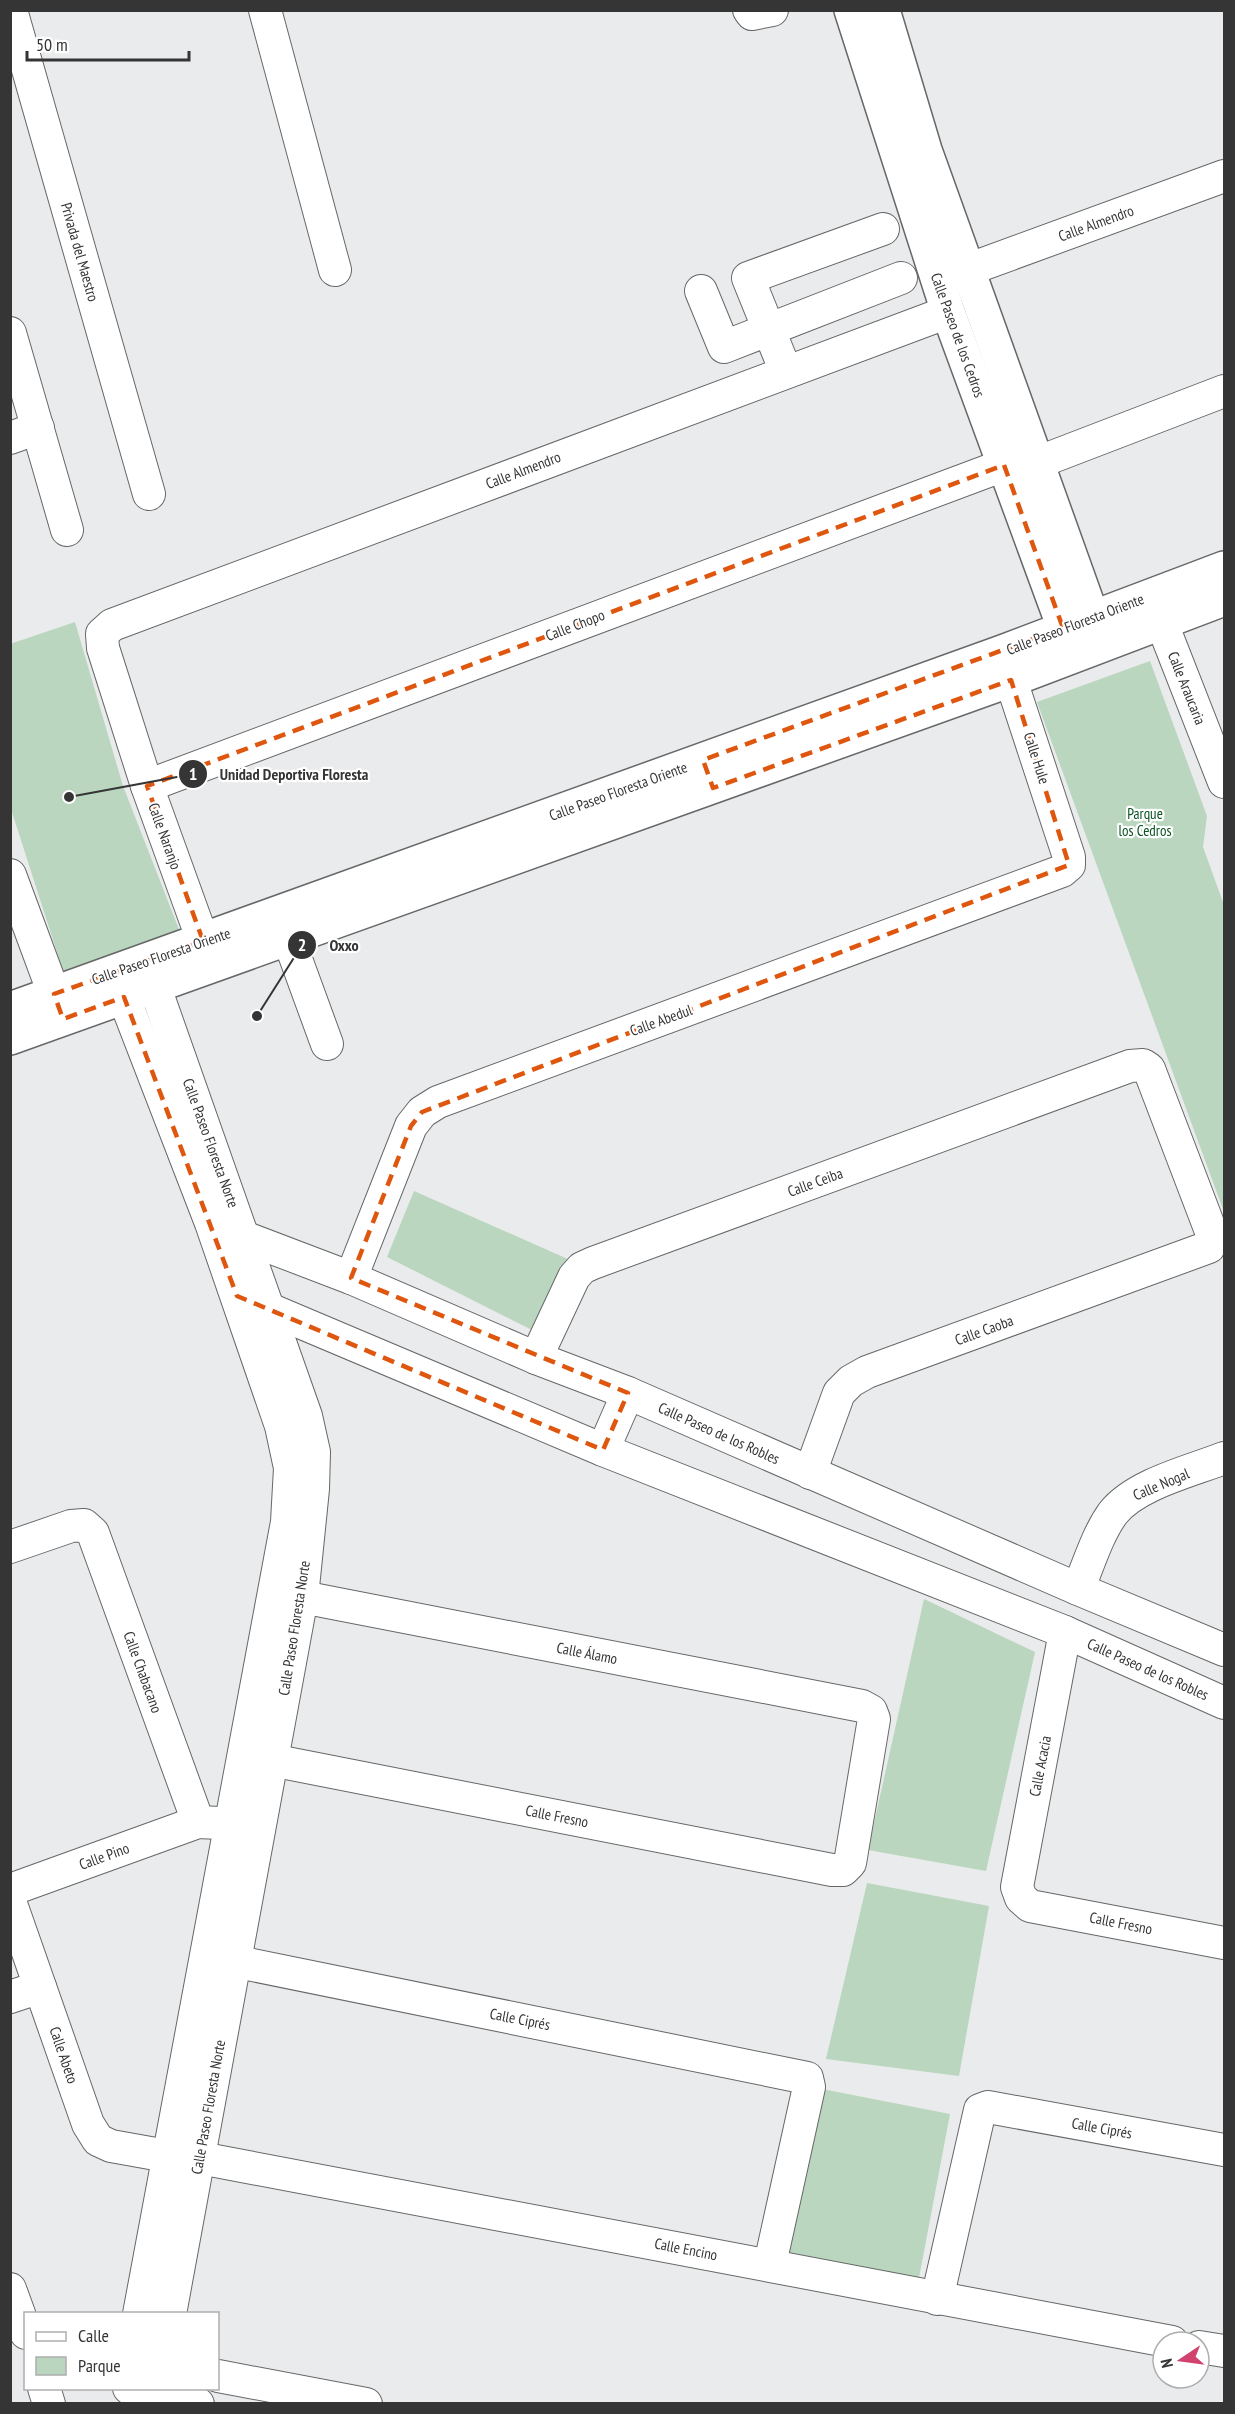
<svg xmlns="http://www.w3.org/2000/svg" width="1235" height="2414" font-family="'PT Sans Narrow',sans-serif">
<rect width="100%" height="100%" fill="#eaebec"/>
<g fill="#bad6be">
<polygon points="75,622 123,786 180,932 63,971 11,809 10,644"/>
<polygon points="1150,661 1207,816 1203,847 1224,905 1224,1212 1037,702"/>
<polygon points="414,1191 570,1260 536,1332 387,1257"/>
<polygon points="924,1599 1035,1652 986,1871 868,1850"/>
<polygon points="867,1883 989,1906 959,2076 826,2059"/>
<polygon points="822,2089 950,2114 919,2278 784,2252"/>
</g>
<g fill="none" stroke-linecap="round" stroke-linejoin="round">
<defs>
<g id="minor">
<polyline points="11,10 149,494"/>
<polyline points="265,10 335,270"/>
<polyline points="749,10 752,14 772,10"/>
<polyline points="967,270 1224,176"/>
<polyline points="701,291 724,347 901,278"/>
<polyline points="10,333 67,530"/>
<polyline points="786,372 748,278 883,229"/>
<polyline points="10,438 38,428"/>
<polyline points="1039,462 1224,391"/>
<polyline points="1152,598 1224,782"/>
<polyline points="147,786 1004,465"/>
<polyline points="10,875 63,1018"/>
<polyline points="289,940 327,1044"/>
<polyline points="146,962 306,1416 314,1452 313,1489 302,1597 170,2314"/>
<polyline points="211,963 147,786 103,648 102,634 112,625 948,312"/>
<polyline points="114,972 211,1223 281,1426 290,1468 287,1522 139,2314"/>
<polyline points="233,1233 351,1278 536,1358 628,1393 1078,1589 1224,1650"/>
<polyline points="351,1278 411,1126 422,1112 438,1102 1062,871 1069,865 1069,857 1003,656"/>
<polyline points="257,1304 603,1450 1065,1632 1224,1703"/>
<polyline points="536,1358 574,1277 582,1268 593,1263 1130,1066 1143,1065 1149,1069 1212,1234 1209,1247 867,1372 851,1381 839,1393 810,1473"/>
<polyline points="603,1450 628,1393"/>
<polyline points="10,1547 71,1526 84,1525 93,1533 198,1822"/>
<path d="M1078,1589C1089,1564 1097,1535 1113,1513C1136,1484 1191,1471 1224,1458"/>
<polyline points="1065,1632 1017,1887 1021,1898 1030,1906 1224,1943"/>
<polyline points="271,1760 832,1870 843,1870 850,1863 874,1719 871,1711 862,1706 302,1597"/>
<polyline points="10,1890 198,1822 220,1823"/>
<polyline points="10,1901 88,2124 98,2140 111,2146 167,2156"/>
<polyline points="233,1961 807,2078 809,2087 770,2264"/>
<polyline points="10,1997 40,1987"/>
<polyline points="200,2158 1172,2342"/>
<polyline points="10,2289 26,2333"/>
<polyline points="937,2299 980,2110 988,2107 1224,2150"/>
<polyline points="1199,2347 1224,2351"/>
<polyline points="218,2376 366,2404"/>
<polyline points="44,2388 49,2404"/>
<polyline points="129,2388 134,2392 198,2404"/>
</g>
<g id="major">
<polyline points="851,10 948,312 1071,647"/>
<polyline points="883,10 925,150 1100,638"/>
<polyline points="10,1009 1002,652 1224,568"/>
<polyline points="10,1038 1011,680 1224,599"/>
</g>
</defs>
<use href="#minor" stroke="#666768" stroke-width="34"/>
<use href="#major" stroke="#666768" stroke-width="36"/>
<use href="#minor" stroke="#fff" stroke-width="32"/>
<use href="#major" stroke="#fff" stroke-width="33"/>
</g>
<path fill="none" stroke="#df570e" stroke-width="4.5" stroke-dasharray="12 8" stroke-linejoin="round" d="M1004,465L1063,628L703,760L713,788L1011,680L1069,865L422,1112L411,1126L351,1278L628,1393L603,1450L237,1296L124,997L63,1019L54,994L203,941L147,786Z"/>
<g text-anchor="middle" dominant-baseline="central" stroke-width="4.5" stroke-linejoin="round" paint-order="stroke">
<g font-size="15" fill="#353536" stroke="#fff">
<text transform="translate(1096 223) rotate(-20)">Calle Almendro</text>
<text transform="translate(80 252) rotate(74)">Privada del Maestro</text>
<text transform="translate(958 335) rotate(70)">Calle Paseo de los Cedros</text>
<text transform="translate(523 470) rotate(-21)">Calle Almendro</text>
<text transform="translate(1075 624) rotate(-21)">Calle Paseo Floresta Oriente</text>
<text transform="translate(575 625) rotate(-21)">Calle Chopo</text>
<text transform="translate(1187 688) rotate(68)">Calle Araucaria</text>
<text transform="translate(1037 758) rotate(72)">Calle Hule</text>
<text transform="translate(618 791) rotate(-20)">Calle Paseo Floresta Oriente</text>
<text transform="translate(165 836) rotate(70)">Calle Naranjo</text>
<text transform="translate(161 956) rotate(-19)">Calle Paseo Floresta Oriente</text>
<text transform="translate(661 1020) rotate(-20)">Calle Abedul</text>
<text transform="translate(211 1143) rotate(70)">Calle Paseo Floresta Norte</text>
<text transform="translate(815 1182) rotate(-20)">Calle Ceiba</text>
<text transform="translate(984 1330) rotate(-20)">Calle Caoba</text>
<text transform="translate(719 1433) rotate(24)">Calle Paseo de los Robles</text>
<text transform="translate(1161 1484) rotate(-23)">Calle Nogal</text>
<text transform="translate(294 1628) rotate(-81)">Calle Paseo Floresta Norte</text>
<text transform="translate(587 1653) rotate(11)">Calle Álamo</text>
<text transform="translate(1148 1669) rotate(24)">Calle Paseo de los Robles</text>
<text transform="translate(143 1672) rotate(70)">Calle Chabacano</text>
<text transform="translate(1040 1766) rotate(-79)">Calle Acacia</text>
<text transform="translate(557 1816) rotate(11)">Calle Fresno</text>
<text transform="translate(104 1856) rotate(-20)">Calle Pino</text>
<text transform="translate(1121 1923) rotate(11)">Calle Fresno</text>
<text transform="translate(520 2019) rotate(11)">Calle Ciprés</text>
<text transform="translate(64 2055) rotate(71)">Calle Abeto</text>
<text transform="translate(208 2107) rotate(-80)">Calle Paseo Floresta Norte</text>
<text transform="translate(1102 2128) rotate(10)">Calle Ciprés</text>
<text transform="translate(686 2249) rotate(11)">Calle Encino</text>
</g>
<g font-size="15" fill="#0a5322" stroke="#fff">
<text x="1145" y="813">Parque<tspan x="1145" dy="17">los Cedros</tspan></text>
</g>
</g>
<path fill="none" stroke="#353536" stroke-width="2" d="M69 797L193 774M257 1016L302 945"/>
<g fill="#353536" stroke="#fff" stroke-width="2">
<circle cx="69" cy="797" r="6"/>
<circle cx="257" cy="1016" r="6"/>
<circle cx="193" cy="774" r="15"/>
<circle cx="302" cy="945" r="15"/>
</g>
<g font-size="18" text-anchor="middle" font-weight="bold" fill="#fff">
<text x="193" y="780">1</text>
<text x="302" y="951">2</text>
</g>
<g font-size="16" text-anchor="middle" font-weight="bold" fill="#353536" stroke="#fff" stroke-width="4.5" stroke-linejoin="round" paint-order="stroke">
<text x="294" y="780">Unidad Deportiva Floresta</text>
<text x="344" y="951">Oxxo</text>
</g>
<rect width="1235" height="2414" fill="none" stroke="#353536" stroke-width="24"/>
<rect x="24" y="2312" width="195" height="78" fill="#ffffff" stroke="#aeaeaf" stroke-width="1.5"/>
<rect x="36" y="2332" width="30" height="9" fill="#ffffff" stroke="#aeaeaf" stroke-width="1.5"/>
<text x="78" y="2342" font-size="18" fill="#353536">Calle</text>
<rect x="36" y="2357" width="30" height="18" fill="#bad6be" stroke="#aeaeaf" stroke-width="1.5"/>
<text x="78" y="2372" font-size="18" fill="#353536">Parque</text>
<g transform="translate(1181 2360) rotate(257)"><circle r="28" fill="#ffffff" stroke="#aeaeaf" stroke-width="1.5"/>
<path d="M0-4.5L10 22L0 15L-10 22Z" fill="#d1436c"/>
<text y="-9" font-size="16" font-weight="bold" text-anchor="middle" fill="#353536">N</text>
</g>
<path d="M27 51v9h162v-9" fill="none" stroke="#353536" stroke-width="3"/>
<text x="36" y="51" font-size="18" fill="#353536" stroke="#ffffff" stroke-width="4.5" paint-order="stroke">50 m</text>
</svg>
